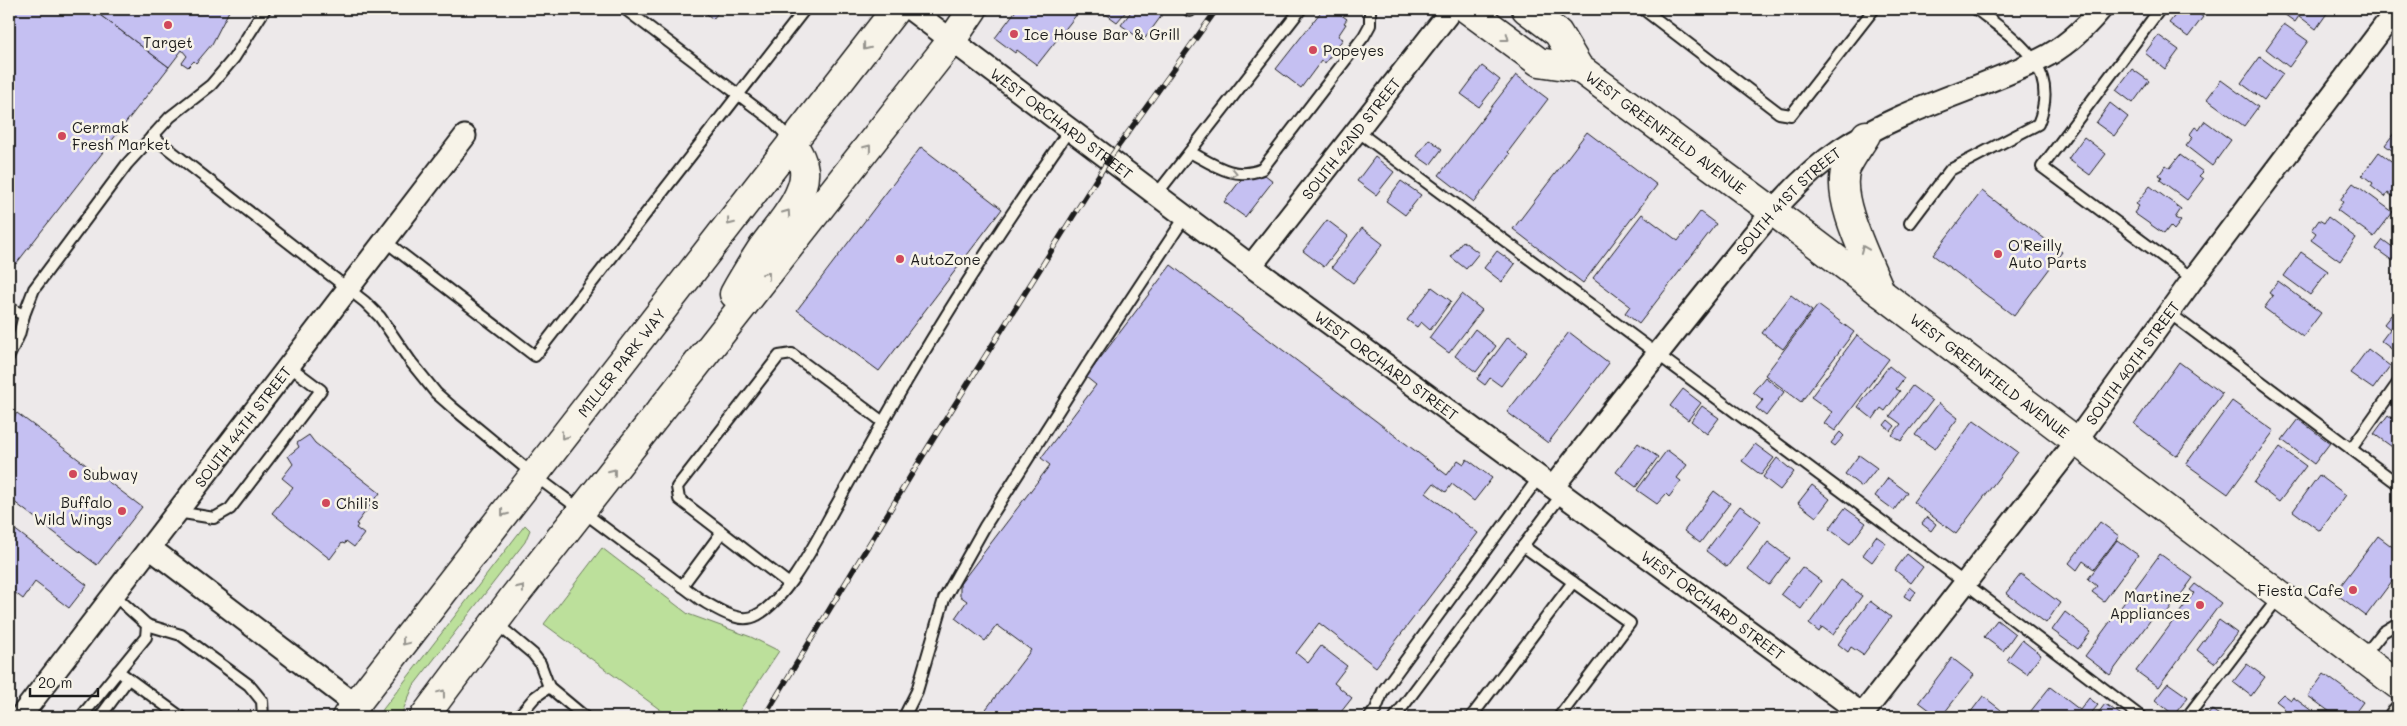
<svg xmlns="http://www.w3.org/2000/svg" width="2407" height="726" font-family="Mali,sans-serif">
<rect width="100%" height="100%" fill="#ede9ea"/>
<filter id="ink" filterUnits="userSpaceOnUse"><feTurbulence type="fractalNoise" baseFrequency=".02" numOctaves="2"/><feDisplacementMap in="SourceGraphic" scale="10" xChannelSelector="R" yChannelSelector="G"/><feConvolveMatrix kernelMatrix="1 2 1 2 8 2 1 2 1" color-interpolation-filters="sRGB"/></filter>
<g filter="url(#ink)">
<g fill="#bce09b" stroke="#6c7e5c">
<polygon points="525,525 530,530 525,542 414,685 400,717 377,717"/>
<polygon points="602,548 688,614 751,637 779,651 735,717 670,717 544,624"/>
</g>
<g fill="#c5c0f2" stroke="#1c1c1c">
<polygon points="9,9 92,9 169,67 16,264 9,258"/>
<polygon points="92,9 230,9 212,44 196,63 194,61 188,67 182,63 187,56 182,50 169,67"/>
<polygon points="696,9 721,9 713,19 702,10 700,12"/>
<polygon points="1017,9 1081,9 1037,65 1017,50 1015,53 995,38"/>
<polygon points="1082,9 1090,9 1085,15 1080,11"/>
<polygon points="1099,9 1128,9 1117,22"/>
<polygon points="1133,9 1165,11 1143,41 1121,25"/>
<polygon points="1323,9 1333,9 1347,19 1344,23 1346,24 1338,36 1343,39 1325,63 1321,61 1301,88 1276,69"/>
<polygon points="2180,9 2192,9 2203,17 2188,37 2169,23"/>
<polygon points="2277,9 2330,9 2316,29 2299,16 2295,22"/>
<polygon points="2284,24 2308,41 2289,67 2266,49"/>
<polygon points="2158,35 2179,50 2165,69 2145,53"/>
<polygon points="2260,57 2283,74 2264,100 2241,83"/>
<polygon points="1482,66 1500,80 1479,107 1461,94"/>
<polygon points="2132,69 2149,81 2133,103 2116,90"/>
<polygon points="1516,75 1548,99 1508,152 1510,154 1474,202 1439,175"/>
<polygon points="2221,80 2258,107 2244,126 2207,99"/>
<polygon points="2110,103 2128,117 2114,136 2096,123"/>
<polygon points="2205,121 2231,140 2212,166 2186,146 2193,137 2190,134 2195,127 2199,130"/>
<polygon points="2398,128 2398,155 2385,145"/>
<polygon points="1587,132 1657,185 1583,283 1513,229"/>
<polygon points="2084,137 2106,154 2090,175 2068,159"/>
<polygon points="1429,139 1442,149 1430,165 1417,156"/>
<polygon points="921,147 1002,209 879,371 797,310"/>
<polygon points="2379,152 2398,166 2398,200 2388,193 2385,197 2371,186 2373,183 2362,175"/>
<polygon points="2180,155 2203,172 2199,176 2203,179 2187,200 2160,180 2162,177 2159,175 2166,165 2170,168"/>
<polygon points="1375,157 1394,172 1376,195 1357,181"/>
<polygon points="1252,165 1273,181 1245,217 1224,202"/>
<polygon points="1401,181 1421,195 1405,215 1386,201"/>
<polygon points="2353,183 2393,212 2374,237 2337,210 2343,202 2340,200"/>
<polygon points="2150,186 2181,209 2175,218 2181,221 2174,230 2170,226 2164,234 2134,213 2139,206 2136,204"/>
<polygon points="1982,191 2062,252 2014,316 1933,255"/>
<polygon points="1700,212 1716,224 1639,324 1625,313 1630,306 1593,278 1642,214 1678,241"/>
<polygon points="2328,217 2356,238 2340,261 2311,240 2316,233 2312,230 2319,220 2324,223"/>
<polygon points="1327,220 1348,236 1324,267 1303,251"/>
<polygon points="1362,228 1383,244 1353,283 1332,267"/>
<polygon points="2383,240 2398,251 2393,261 2376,249"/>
<polygon points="1463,241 1479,253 1466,269 1451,257"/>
<polygon points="1497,251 1515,264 1502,282 1484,268"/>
<polygon points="2301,252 2328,271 2310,295 2284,276"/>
<polygon points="1171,265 1447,475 1458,460 1464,464 1467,459 1492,478 1474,501 1452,484 1446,492 1434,483 1426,493 1478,533 1376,667 1319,623 1296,653 1308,663 1321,646 1347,666 1334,683 1352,698 1337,717 980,717 1031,650 997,625 985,641 955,618 967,601 960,596 960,584 1050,465 1041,458 1096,385 1086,377"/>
<polygon points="2278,281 2321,313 2303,337 2264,308 2273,296 2269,293"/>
<polygon points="1432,287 1451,301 1430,330 1421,322 1417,327 1407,320"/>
<polygon points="1462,294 1482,310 1449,353 1429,338"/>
<polygon points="1791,295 1812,311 1783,349 1762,333"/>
<polygon points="1818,305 1854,332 1801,402 1765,375"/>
<polygon points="2391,315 2397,319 2390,329 2384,324"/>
<polygon points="2397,320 2398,320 2398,354 2381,341"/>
<polygon points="1475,329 1496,346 1476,372 1455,356"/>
<polygon points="1569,332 1609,363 1548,443 1507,412"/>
<polygon points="1857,335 1889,359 1835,431 1824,423 1832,412 1811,397"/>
<polygon points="1508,337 1527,352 1501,386 1490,378 1485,385 1477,379"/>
<polygon points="2368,349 2390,366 2373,389 2350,373"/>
<polygon points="2179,362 2222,394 2177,456 2134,424"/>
<polygon points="1889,366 1904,378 1896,389 1900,391 1885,411 1881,408 1873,419 1858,407"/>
<polygon points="1765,377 1784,392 1766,416 1756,408 1763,400 1753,392"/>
<polygon points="1912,386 1932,401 1901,441 1892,435 1901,424 1890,416"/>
<polygon points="1683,389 1701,403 1688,420 1670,406"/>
<polygon points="2232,401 2274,431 2228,494 2186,464"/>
<polygon points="1939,403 1958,418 1935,449 1915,435"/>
<polygon points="1702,406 1719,418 1707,434 1691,421"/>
<polygon points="17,413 142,507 97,565 9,498 9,423"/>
<polygon points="2388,415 2398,423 2398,444 2395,449 2374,434"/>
<polygon points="2298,419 2330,443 2314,464 2282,440"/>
<polygon points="1888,420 1895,426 1891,431 1884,425"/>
<polygon points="1974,420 2018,452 1956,534 1913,502"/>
<polygon points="1840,432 1844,436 1835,446 1831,443"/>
<polygon points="309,435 315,443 380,493 356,524 358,525 356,528 364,534 354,547 346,541 345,544 342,543 330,559 272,513 293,487 282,478 293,464 288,456 299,447 297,443"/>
<polygon points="1638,443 1658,457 1636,487 1616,472"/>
<polygon points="1755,444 1774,458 1761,475 1742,461"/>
<polygon points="2280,447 2306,466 2279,502 2254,483"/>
<polygon points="1667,450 1687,465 1677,478 1681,481 1669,497 1666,494 1657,504 1637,490"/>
<polygon points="1859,455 1877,468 1862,487 1845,474"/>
<polygon points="1777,458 1794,472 1780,490 1763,477"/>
<polygon points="2319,475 2346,495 2320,531 2293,511"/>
<polygon points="1888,478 1907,492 1894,510 1875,496"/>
<polygon points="1812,485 1830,499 1816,517 1798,503"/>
<polygon points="1714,491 1730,503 1700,543 1684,531"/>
<polygon points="1740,506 1761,521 1727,567 1706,551"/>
<polygon points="1845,508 1866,523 1850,544 1829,529"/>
<polygon points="2398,512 2398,523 2393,519"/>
<polygon points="1927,517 1936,524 1931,531 1922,524"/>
<polygon points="2100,522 2119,536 2094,569 2083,561 2077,570 2069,563"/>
<polygon points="9,525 87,585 69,608 35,582 23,599 9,588"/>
<polygon points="1876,536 1886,543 1872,562 1863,555"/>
<polygon points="2378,536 2398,551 2398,573 2366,616 2335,593"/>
<polygon points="2117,540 2138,555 2104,601 2092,592 2097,586 2088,579"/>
<polygon points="1768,542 1789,558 1769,585 1748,569"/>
<polygon points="1907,554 1923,567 1911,583 1895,570"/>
<polygon points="2160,554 2193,578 2163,619 2155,614 2110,675 2085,656"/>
<polygon points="1802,567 1821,581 1801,609 1781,594"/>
<polygon points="2021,574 2060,603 2046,623 2006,593"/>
<polygon points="1841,580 1862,596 1833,635 1822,627 1819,632 1809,624"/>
<polygon points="2195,584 2221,603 2158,687 2136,671 2194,593 2190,590"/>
<polygon points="1910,587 1916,592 1910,600 1904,596"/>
<polygon points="1870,601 1891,617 1863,655 1851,647 1848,652 1838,644"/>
<polygon points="2065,612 2091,632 2078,649 2052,630"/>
<polygon points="1997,620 2015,634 2003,651 1984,637"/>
<polygon points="2219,620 2237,633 2214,663 2197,650"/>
<polygon points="2022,640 2041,655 2027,674 2007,660"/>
<polygon points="1952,658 1974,675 1941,717 1939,717 1919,702"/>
<polygon points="2247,664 2265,677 2251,696 2233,682"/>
<polygon points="2324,674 2363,702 2352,717 2337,717 2308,696"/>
<polygon points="2168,683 2188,697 2174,715 2155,700"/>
<polygon points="2050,687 2080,710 2089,698 2098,705 2088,717 2026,717"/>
<polygon points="2283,694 2291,700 2293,697 2320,717 2280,717 2285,708 2276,701"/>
<polygon points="1983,696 2001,710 1996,717 1967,717"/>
<polygon points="2105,704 2123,716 2122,717 2095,717"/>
<polygon points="2212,710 2222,717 2206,717"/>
</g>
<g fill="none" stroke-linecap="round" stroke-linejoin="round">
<defs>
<g id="lane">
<polyline points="625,9 772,120 792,141"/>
<polyline points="1187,9 1190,11"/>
<polyline points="1643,9 1779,113 1791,115 1874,9"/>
<polyline points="2160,9 2042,167 2193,279"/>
<polyline points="1356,130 1965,583 2141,717"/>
<path d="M152,136L365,302L380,317L411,362L436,393L453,408L534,475L701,600C717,609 740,625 757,615C790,597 819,535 838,502C863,457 888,412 915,367C963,286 1016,206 1070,129"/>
<path d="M1190,152C1214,165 1235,181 1262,169L1364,36L1370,25V9"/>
<polyline points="1156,195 1301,9"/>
<path d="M1910,223L1950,170L2038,124C2062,67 2016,40 1976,9"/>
<polyline points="385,241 535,356 805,9"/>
<polyline points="9,308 24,315"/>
<polyline points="2168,312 2398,484"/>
<polyline points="9,356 19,335 24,315 34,289 127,164 170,117 211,85 234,58 265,9"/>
<polyline points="2351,449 2398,383"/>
<polyline points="177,512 214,518 230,509 321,390 289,366"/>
<polyline points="1523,546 1630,623 1559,717"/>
<polyline points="788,583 679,499 677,487 779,356 792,354 883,422"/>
<polyline points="682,586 722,532"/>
<polyline points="496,623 533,654 540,663 549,687 585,717"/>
<polyline points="147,625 181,635 249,685 262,701 263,717"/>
<polyline points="2363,657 2383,632 2398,623"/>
<polyline points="118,671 181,717"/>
<polyline points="81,717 146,637 147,625 114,595"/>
<polyline points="100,717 128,679"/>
<polyline points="518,717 535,697 549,687"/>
<polyline points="904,717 917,691 944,599 985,526 1086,367 1185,217"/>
<polyline points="1370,717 1376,709 1383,691 1539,477"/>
<polyline points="1395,717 1562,494"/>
<polyline points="1471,717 1573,582"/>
<polyline points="2187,717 2279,597"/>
</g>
<g id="street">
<path id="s1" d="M910,9L1251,266L1866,717"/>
<path id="s2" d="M1251,266L1452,9"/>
<path id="s3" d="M1553,487C1608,417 1663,346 1719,277C1756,232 1792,182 1841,149C1903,108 1975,91 2041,59C2064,48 2085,28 2101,9"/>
<polyline points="150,548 356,705"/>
<path id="s4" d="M1862,715L2076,441L2193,279L2397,9"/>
<path id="s5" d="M20,717L465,136"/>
<polyline points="2395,717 2398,713"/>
</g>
<g id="secondary">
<polyline points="1467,9 1539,62 1579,68"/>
<path id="s6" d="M1526,9L1558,33L1579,68L1798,230L2398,685"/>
<path d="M1866,135C1860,145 1851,157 1846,168C1835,200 1869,262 1881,293"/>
<path d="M734,294C742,279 751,265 760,251C774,230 807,197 804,170C803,160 797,151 792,142"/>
<path id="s7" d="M346,717L896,9"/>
<polyline points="424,717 513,598 952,40 973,9"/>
</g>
</defs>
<use href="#lane" stroke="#1c1c1c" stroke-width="14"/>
<use href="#street" stroke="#1c1c1c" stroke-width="25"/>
<use href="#secondary" stroke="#1c1c1c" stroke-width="31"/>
<use href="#lane" stroke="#f7f3e8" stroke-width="10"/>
<use href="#street" stroke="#f7f3e8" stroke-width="21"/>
<use href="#secondary" stroke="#f7f3e8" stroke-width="28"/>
<defs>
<polyline id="rail" points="764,717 927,449 1109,159 1217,9"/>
</defs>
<use href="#rail" stroke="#1c1c1c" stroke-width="5.5"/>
<use href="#rail" stroke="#f7f3e8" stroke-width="4" stroke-dasharray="11" stroke-linecap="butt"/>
</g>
<defs><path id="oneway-chevron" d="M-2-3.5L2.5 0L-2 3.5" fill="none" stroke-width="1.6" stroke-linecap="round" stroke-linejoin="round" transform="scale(1.25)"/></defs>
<g stroke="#94928c">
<use href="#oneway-chevron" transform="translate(1506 38) rotate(37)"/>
<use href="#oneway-chevron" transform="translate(866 47) rotate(128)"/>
<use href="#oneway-chevron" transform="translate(868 148) rotate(-52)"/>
<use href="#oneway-chevron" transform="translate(1234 173) rotate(12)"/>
<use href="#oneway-chevron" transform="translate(787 213) rotate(-55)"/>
<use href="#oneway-chevron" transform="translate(730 222) rotate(128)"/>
<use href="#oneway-chevron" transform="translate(1864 249) rotate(-112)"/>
<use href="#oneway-chevron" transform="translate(767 275) rotate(-52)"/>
<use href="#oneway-chevron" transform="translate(564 436) rotate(128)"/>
<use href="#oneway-chevron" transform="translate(613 472) rotate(-52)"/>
<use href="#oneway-chevron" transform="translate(504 513) rotate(128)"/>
<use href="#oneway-chevron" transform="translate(521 588) rotate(-52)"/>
<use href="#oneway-chevron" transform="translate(405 642) rotate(128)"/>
<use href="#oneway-chevron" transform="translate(442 693) rotate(-53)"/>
</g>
</g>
<g fill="#d1495b" stroke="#f7f3e8" stroke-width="2">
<circle cx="168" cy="25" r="5"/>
<circle cx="1014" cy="34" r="5"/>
<circle cx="1313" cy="50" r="5"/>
<circle cx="62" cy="136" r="5"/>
<circle cx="1998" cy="254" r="5"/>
<circle cx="900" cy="259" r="5"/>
<circle cx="73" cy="474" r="5"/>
<circle cx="326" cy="503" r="5"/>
<circle cx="122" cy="511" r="5"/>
<circle cx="2353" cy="590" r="5"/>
<circle cx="2200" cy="605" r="5"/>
</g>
<g text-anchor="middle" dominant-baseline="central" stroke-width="5" stroke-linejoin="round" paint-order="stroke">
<g font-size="15" fill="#1c1c1c" stroke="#f7f3e8" text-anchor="start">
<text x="1024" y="34">Ice House Bar &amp; Grill</text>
<text x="168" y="42" text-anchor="middle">Target</text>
<text x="1323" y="50">Popeyes</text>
<text x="72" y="127">Cermak<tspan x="72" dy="17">Fresh Market</tspan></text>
<text x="2008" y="245">O'Reilly<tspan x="2008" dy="17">Auto Parts</tspan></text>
<text x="910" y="259">AutoZone</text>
<text x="83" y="474">Subway</text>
<text x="112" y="502" text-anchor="end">Buffalo<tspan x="112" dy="17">Wild Wings</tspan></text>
<text x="336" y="503">Chili's</text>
<text x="2343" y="590" text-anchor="end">Fiesta Cafe</text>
<text x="2190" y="596" text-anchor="end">Martinez<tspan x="2190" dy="17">Appliances</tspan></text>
</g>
<g font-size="15" fill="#1c1c1c" stroke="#f7f3e8">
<text stroke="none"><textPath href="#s1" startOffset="190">WEST ORCHARD STREET</textPath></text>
<text stroke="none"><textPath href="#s6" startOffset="189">WEST GREENFIELD AVENUE</textPath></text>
<text stroke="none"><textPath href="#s2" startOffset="162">SOUTH 42ND STREET</textPath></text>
<text stroke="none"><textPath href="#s3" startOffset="371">SOUTH 41ST STREET</textPath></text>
<text stroke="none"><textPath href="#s7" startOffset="449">MILLER PARK WAY</textPath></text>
<text stroke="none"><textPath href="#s4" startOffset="444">SOUTH 40TH STREET</textPath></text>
<text stroke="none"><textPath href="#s1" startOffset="595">WEST ORCHARD STREET</textPath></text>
<text stroke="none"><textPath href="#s6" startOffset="594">WEST GREENFIELD AVENUE</textPath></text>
<text stroke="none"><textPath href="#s5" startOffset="366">SOUTH 44TH STREET</textPath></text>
<text stroke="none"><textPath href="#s1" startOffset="1000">WEST ORCHARD STREET</textPath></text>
</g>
</g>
<rect width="2407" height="726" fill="none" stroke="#f7f3e8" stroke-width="30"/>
<rect x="15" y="15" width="2377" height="696" fill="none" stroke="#1c1c1c" stroke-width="2" filter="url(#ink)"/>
<path d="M30 688v8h68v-8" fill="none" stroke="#1c1c1c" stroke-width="2.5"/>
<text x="38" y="688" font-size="15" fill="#1c1c1c" stroke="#f7f3e8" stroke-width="4" paint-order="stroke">20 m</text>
</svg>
